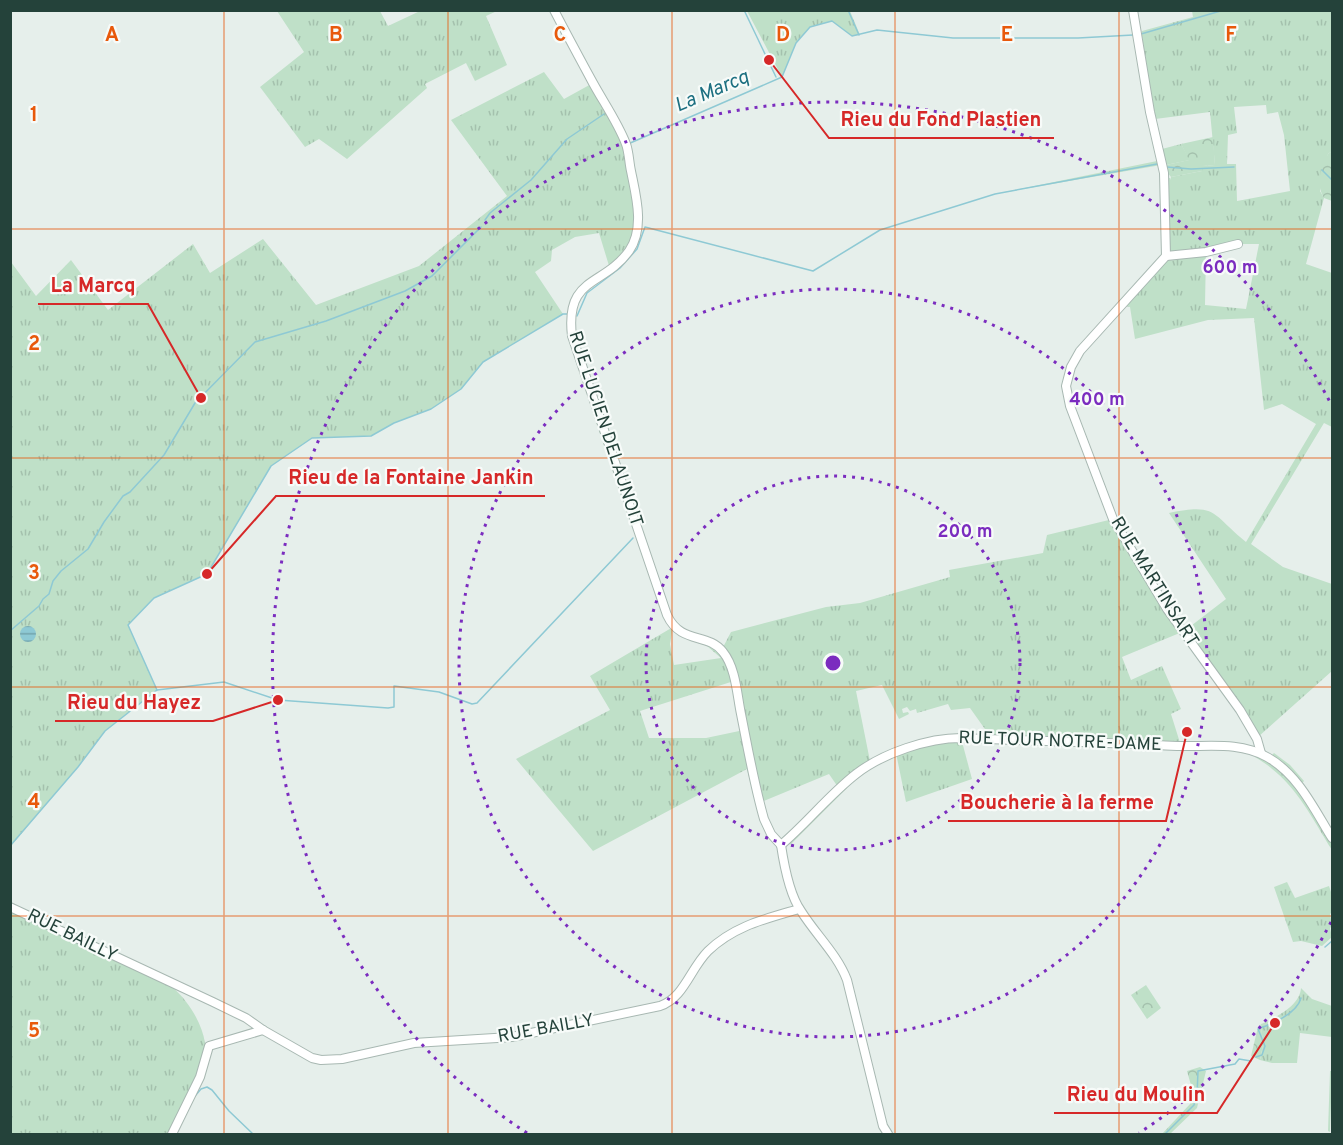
<svg xmlns="http://www.w3.org/2000/svg" width="1343" height="1145" font-family="Overpass,sans-serif">
<defs>
<pattern id="grass-tufts" width="24" height="20" patternUnits="userSpaceOnUse" patternTransform="scale(1.5)"><rect width="24" height="20" fill="#bfe0c8"/><path d="M3 7l-1-3M5 7V3M7 7l1-3M15 17l-1-3M17 17v-4M19 17l1-3" fill="none" stroke="#a4c1ad"/></pattern>
<pattern id="forest-crowns" width="20" height="18" patternUnits="userSpaceOnUse" patternTransform="scale(1.5)"><rect width="20" height="18" fill="#bfe0c8"/><path d="M2 6a3 3 0 1 1 6 0M12 15a3 3 0 1 1 6 0" fill="none" stroke="#a4c1ad"/></pattern>
<pattern id="water-rules" width="6" height="5" patternUnits="userSpaceOnUse" patternTransform="scale(1.5)"><rect width="6" height="5" fill="#8ec9d4"/><path d="M0 2.5h6" fill="none" stroke="#74a5ad"/></pattern>
</defs>
<rect width="100%" height="100%" fill="#e6efeb"/>
<g fill="url(#grass-tufts)" fill-rule="evenodd">
<polygon points="277,11 380,11 388,26 420,11 497,11 486,16 507,65 475,81 466,63 425,84 427,88 347,159 319,139 305,147 260,87 304,52"/>
<polygon points="747,11 850,11 860,35 852,36 832,21 810,27 796,43 782,77"/>
<path d="M1192,11H1332V151L1328,154L1320,191L1324,198L1306,264L1332,273V427L1324,423L1251,544L1283,567L1332,584V671L1258,737L1182,632L1122,657L1131,680L1162,666L1181,709L1171,714L1181,746L992,739L970,708L951,710L948,704L917,713L916,709L910,711L907,707L902,709L903,713L908,712L909,714L899,719L882,685L856,691L870,761L840,790L829,774L759,803L754,793L753,794L747,769L593,851L516,759L610,710L590,676L673,627L670,644L674,665L721,658L707,646L695,642L696,640L708,644L720,653L731,632L826,607L860,603L950,577L949,570L1043,553L1047,535L1113,519L1183,632L1226,599L1169,513C1218,503 1211,514 1246,542L1316,424L1282,404L1264,410L1254,318L1208,320L1135,339L1130,307L1121,305L1166,256L1167,178H1170V180L1171,177L1202,171V166L1215,165L1210,112L1155,119L1142,36V31L1193,17ZM1266,105L1267,114L1278,112L1284,135L1290,191L1237,201L1236,164H1227L1228,135L1237,133L1234,107ZM1238,244H1259L1246,309L1205,305L1206,252ZM734,681L744,730L706,738H649L640,711Z"/>
<polygon points="544,72 564,99 593,83 626,144 635,193 634,243 610,269 599,233 575,237 552,250 551,261 535,272 563,314 483,362 461,389 431,409 394,423 371,436 312,438 271,466 207,574 154,598 128,625 157,690 105,731 78,767 11,846 11,262 36,296 71,260 108,310 193,244 210,273 263,239 316,305 419,266 507,196 451,120"/>
<polygon points="1152,140 1154,140 1161,165 995,194 1157,161"/>
<polygon points="1181,144 1190,160 1166,165 1162,149"/>
<polygon points="592,410 595,410 632,521 630,522"/>
<polygon points="961,738 972,779 906,802 896,753"/>
<polygon points="1274,753 1290,765 1304,781 1301,784 1271,756"/>
<path d="M1258,755C1296,778 1309,806 1332,842V850C1309,813 1294,780 1255,757Z"/>
<polygon points="846,786 847,788 790,845 789,843"/>
<polygon points="1287,882 1295,898 1329,886 1332,895 1332,912 1330,914 1332,926 1330,928 1332,937 1322,946 1301,941 1293,942 1274,887"/>
<path d="M10,908L172,987C188,1000 202,1023 205,1043C208,1061 178,1116 170,1134H11Z"/>
<path d="M1301,988L1312,999L1332,1006V1037L1300,1033L1297,1063H1272L1260,1060L1263,1045L1261,1024C1275,1018 1300,1006 1301,988Z"/>
<polygon points="1330,1071 1332,1071 1330,1132 1328,1131"/>
</g>
<g fill="url(#forest-crowns)">
<polygon points="1213,137 1215,165 1203,166 1202,171 1171,177 1167,172 1166,165 1189,160 1181,144"/>
<path d="M1332,151V201L1324,198C1315,182 1321,170 1328,154Z"/>
<polygon points="1146,985 1161,1008 1147,1019 1131,995"/>
<polygon points="1261,1024 1263,1045 1260,1060 1251,1056 1257,1031"/>
<polygon points="1200,1067 1206,1071 1197,1108 1170,1134 1162,1134 1190,1104 1194,1096 1187,1071"/>
</g>
<circle fill="url(#water-rules)" cx="28" cy="634" r="8"/>
<g fill="none" stroke-linecap="round" stroke-linejoin="round">
<g stroke="#8ec9d4" stroke-width="1.5">
<polyline points="744,10 776,77"/>
<polyline points="848,10 859,35"/>
<polyline points="1141,34 1224,10"/>
<polyline points="628,144 782,77 796,43 810,27 832,21 852,36 877,30 953,38 1078,38 1133,35"/>
<polyline points="1167,167 1191,169 1234,167"/>
<polyline points="1322,170 1332,180"/>
<polyline points="485,220 490,213 531,180 567,139 604,114"/>
<polyline points="577,316 587,293 620,268 637,249 645,227 813,271 880,230 995,194 1157,164"/>
<polyline points="10,631 39,606 43,599 49,594 53,581 61,571 88,549 104,522 123,496 130,492 164,455 195,403 255,342 326,321 405,291 432,276 481,227"/>
<polyline points="157,690 224,682 278,700 388,708 394,707 394,686 439,692 472,704 477,703 633,538"/>
<polyline points="10,846 78,767 105,731 157,690 128,625 154,598 207,574 271,466 312,438 371,436 394,423 431,409 461,389 483,362 563,314 568,314"/>
<polyline points="1325,947 1332,941"/>
<path d="M1256,1057L1262,1055L1265,1046L1258,1029C1272,1024 1297,1014 1301,998"/>
<polyline points="195,1096 201,1089 207,1087 212,1090 229,1111 253,1134"/>
<polyline points="176,1134 183,1119"/>
<polyline points="1165,1134 1194,1105 1197,1095 1198,1071 1235,1064 1239,1059 1251,1061"/>
</g>
<defs>
<g id="minor">
<path d="M554,10C567,35 580,59 593,83C604,103 618,123 626,144C629,152 629,162 631,171C636,196 645,228 629,251C603,287 565,276 572,336L667,615C681,645 708,632 723,652C736,668 737,695 741,714C748,749 754,784 764,819L771,834L781,845"/>
<polyline points="1133,10 1150,112 1164,173 1166,256 1080,351 1071,367 1066,386 1070,406 1113,519 1167,609 1240,710 1257,739 1261,753"/>
<polyline points="1166,256 1206,252 1238,244"/>
<path d="M781,845C807,823 829,795 856,774C883,753 928,738 961,738C1033,741 1105,742 1177,746C1207,747 1239,741 1267,757C1298,774 1314,809 1332,838"/>
<path d="M781,845C784,865 789,894 801,911C816,935 837,954 847,980L883,1126L888,1134"/>
<path d="M10,907L213,1002L246,1018L263,1030L312,1058L321,1060L342,1059L414,1043L512,1037L660,1006C684,998 690,969 708,951C734,926 765,919 799,909"/>
<polyline points="172,1134 200,1077 209,1046 263,1030"/>
</g>
</defs>
<use href="#minor" stroke="#a8b8b2" stroke-width="10"/>
<use href="#minor" stroke="#fff" stroke-width="8"/>
</g>
<path fill="none" stroke="#e8590c" stroke-width="1.5" stroke-opacity="0.55" d="M224,10V1134M448,10V1134M672,10V1134M895,10V1134M1119,10V1134M10,229H1332M10,458H1332M10,687H1332M10,916H1332"/>
<g fill="none" stroke="#7b2cbf" stroke-width="3" stroke-dasharray="3 6">
<circle cx="833" cy="663" r="187"/>
<circle cx="833" cy="663" r="374"/>
<path d="M1331 922A561 561 0 0 1 1139 1133M527 1133A561 561 0 1 1 1331 404"/>
</g>
<g text-anchor="middle" dominant-baseline="central" stroke-width="4.5" stroke-linejoin="round" paint-order="stroke">
<g font-size="18" fill="#24423a" stroke="#f7fbf9">
<text transform="translate(605 429) rotate(72)">RUE LUCIEN DELAUNOIT</text>
<text transform="translate(1154 582) rotate(58)">RUE MARTINSART</text>
<text transform="translate(1060 742) rotate(2)">RUE TOUR NOTRE-DAME</text>
<text transform="translate(72 936) rotate(26)">RUE BAILLY</text>
<text transform="translate(546 1029) rotate(-10)">RUE BAILLY</text>
</g>
<g font-size="20" font-style="italic" fill="#1c6f80" stroke="#f7fbf9">
<text transform="translate(712 92) rotate(-23)">La Marcq</text>
</g>
</g>
<g font-size="20" text-anchor="middle" font-weight="bold" fill="#e8590c" stroke="#f7fbf9" stroke-width="4.5" stroke-linejoin="round" paint-order="stroke">
<text x="112" y="41">A</text>
<text x="336" y="41">B</text>
<text x="560" y="41">C</text>
<text x="783" y="41">D</text>
<text x="1007" y="41">E</text>
<text x="1231" y="41">F</text>
<text x="34" y="121">1</text>
<text x="34" y="350">2</text>
<text x="34" y="579">3</text>
<text x="34" y="808">4</text>
<text x="34" y="1037">5</text>
</g>
<circle cx="833" cy="663" r="9" fill="#7b2cbf" stroke="#f7fbf9" stroke-width="3"/>
<g font-size="18" text-anchor="middle" font-weight="bold" fill="#7b2cbf" stroke="#f7fbf9" stroke-width="4.5" stroke-linejoin="round" paint-order="stroke">
<text x="1230" y="273">600 m</text>
<text x="1097" y="405">400 m</text>
<text x="965" y="537">200 m</text>
</g>
<path fill="none" stroke="#d62828" stroke-width="2" d="M769 60L829 138H1054M201 398L148 304H38M207 574L276 496H545M278 700L213 721H55M1187 732L1166 821H948M1275 1023L1217 1113H1054"/>
<g fill="#d62828" stroke="#f7fbf9" stroke-width="2">
<circle cx="769" cy="60" r="6"/>
<circle cx="201" cy="398" r="6"/>
<circle cx="207" cy="574" r="6"/>
<circle cx="278" cy="700" r="6"/>
<circle cx="1187" cy="732" r="6"/>
<circle cx="1275" cy="1023" r="6"/>
</g>
<g font-size="20" text-anchor="middle" font-weight="bold" fill="#d62828" stroke="#f7fbf9" stroke-width="4.5" stroke-linejoin="round" paint-order="stroke">
<text x="941" y="126">Rieu du Fond Plastien</text>
<text x="93" y="292">La Marcq</text>
<text x="411" y="484">Rieu de la Fontaine Jankin</text>
<text x="134" y="709">Rieu du Hayez</text>
<text x="1057" y="809">Boucherie à la ferme</text>
<text x="1136" y="1101">Rieu du Moulin</text>
</g>
<rect width="1343" height="1145" fill="none" stroke="#24423a" stroke-width="24"/>
</svg>
